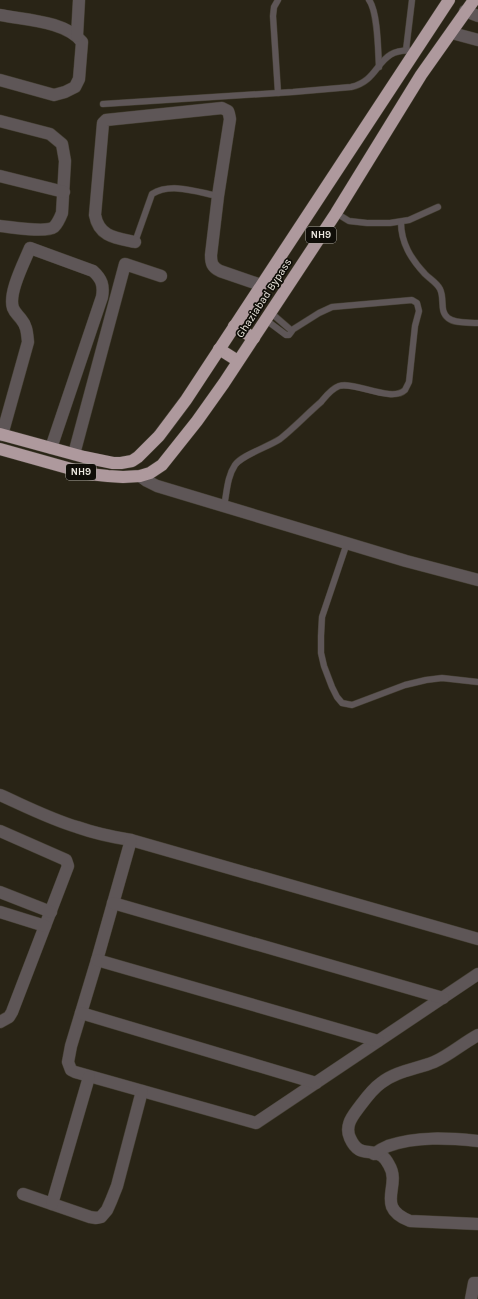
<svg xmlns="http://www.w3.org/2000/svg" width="478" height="1299" font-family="Karla,sans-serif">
<rect width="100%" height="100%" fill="#292416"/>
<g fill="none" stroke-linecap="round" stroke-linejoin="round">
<defs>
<g id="lane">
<path d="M369,0C378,12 378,51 379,67"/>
<polyline points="406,50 412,0"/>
<polyline points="278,93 273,16 274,7 278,0"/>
<path d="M103,104L293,92L351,87C383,80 375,46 415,51"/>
<polyline points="336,213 349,221 367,223 390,223 409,220 438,207"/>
<path d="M401,222C401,243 411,259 425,274C430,279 437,283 440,289C445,299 439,311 448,318C455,324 469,322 478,323"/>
<path d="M135,242L152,194C171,182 197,192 218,196"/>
<polyline points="266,320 286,335 289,335 292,331 270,312"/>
<path d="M224,506C227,492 227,477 235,465C242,455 268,447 280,439C294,428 307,414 321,402C326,396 331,389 339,386C354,381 392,403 405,390C406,388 408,384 409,382L415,326L419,311L417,303L412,300L332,307L319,313L292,330"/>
<polyline points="347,543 322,617 321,636 321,653 324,666 332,687 337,697 342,703 352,705 405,685 426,680 442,678 478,682"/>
</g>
<g id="street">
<polyline points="465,11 478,16"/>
<path d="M0,15C25,20 66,21 82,42L79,79L75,87L65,92L54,95L0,80"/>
<polyline points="452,33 478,40"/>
<polyline points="77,36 79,0"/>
<path d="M0,121L50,134L62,144L65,161L62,213C60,218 58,223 54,227C46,233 11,227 0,226"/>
<polyline points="0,176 64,192"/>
<path d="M135,242C116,238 99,237 95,215L103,123L106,120L222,108L228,111L229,114L230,119L218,196L211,255C211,263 212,267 220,271L261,285"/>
<path d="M2,435L28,342C27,333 27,326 21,319C18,315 15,313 13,308C8,293 24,263 30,248L93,271C102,279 104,286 102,297L51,448"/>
<polyline points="74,454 125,264 161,276"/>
<polyline points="140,476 147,481 157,486 406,561 478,580"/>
<path d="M0,795C25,806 50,819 77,827C94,833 112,837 131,840L478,939"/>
<polyline points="0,831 66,860 68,866 12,1012 9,1017 0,1022"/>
<polyline points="131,840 97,960 71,1046 68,1062 71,1070 75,1072 256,1123 478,974"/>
<polyline points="0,892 51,912"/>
<polyline points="113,903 443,998"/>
<polyline points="0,912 45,926"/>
<polyline points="97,960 378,1041"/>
<polyline points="81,1013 316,1083"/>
<path d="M478,1035C463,1043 450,1055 434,1062C417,1069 396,1071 381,1083C371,1090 364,1101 357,1110C351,1118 345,1127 350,1138C359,1158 369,1148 382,1156C385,1158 388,1163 389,1165C402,1186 374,1207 410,1221L478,1224"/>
<path d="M374,1154C378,1151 383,1148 388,1146C417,1136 448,1138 478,1141"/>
<polyline points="23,1194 90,1217 96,1218 101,1217 107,1210 111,1201 117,1186 142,1091"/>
<polyline points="52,1204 89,1077"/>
<polyline points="471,1299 474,1283 478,1283"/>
</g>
<g id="highway">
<polyline points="234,326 254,338"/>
<polyline points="219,349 238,361"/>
<polyline points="0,434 84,457 113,463 121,463 132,461 138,457 159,436 186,400 449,0"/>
<polyline points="0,449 89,474 108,476 123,477 140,476 150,473 162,465 197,421 224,383 336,213 421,75 474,0"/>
</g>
</defs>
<use href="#lane" stroke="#443f32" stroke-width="7"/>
<use href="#street" stroke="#443f32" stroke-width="13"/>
<use href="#highway" stroke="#443f32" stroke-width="13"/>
<use href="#lane" stroke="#5e5657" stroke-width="6"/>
<use href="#street" stroke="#5e5657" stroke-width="12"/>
<use href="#highway" stroke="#ae999d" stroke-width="12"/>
</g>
<g text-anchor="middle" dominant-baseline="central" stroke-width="3.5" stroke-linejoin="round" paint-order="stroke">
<g fill="#100e08" stroke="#a9a69e" stroke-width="1">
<rect x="306" y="227" width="30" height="16" rx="3"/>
<rect x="66" y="464" width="30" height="16" rx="3"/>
</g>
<g font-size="10" font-weight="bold" fill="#ebe7de">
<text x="321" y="235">NH9</text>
<text x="81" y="472">NH9</text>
</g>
<g font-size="11" fill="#ebe7de" stroke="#100e08">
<text transform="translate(264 298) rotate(-57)">Ghaziabad Bypass</text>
</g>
</g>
</svg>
